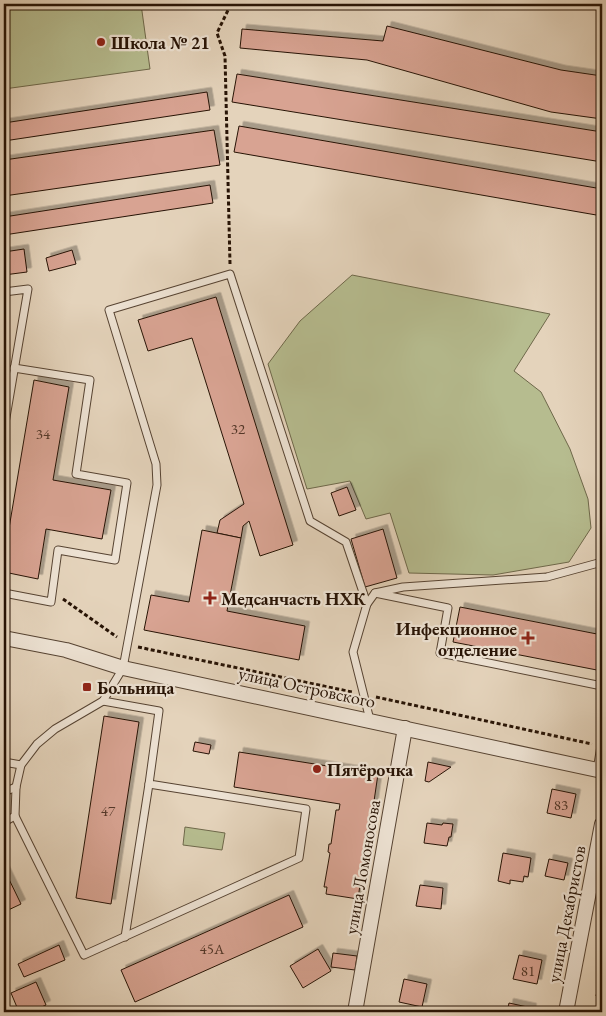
<svg xmlns="http://www.w3.org/2000/svg" width="606" height="1016" font-family="'EB Garamond',serif">
<defs>
<filter id="shadow"><feDropShadow dx="4.5" dy="-4.5" stdDeviation="0" flood-color="#0004"/></filter>
</defs>
<rect width="100%" height="100%" fill="#e4d3bb"/>
<filter id="stains"><feTurbulence type="fractalNoise" baseFrequency=".004" numOctaves="4"/><feColorMatrix values="0 0 0 0 .2 0 0 0 0 .09 0 0 0 0 .02 0 0 0 .5 -.17"/></filter>
<radialGradient id="worn" r=".72"><stop offset=".6" stop-color="#630" stop-opacity="0"/><stop offset="1" stop-color="#630" stop-opacity=".3"/></radialGradient>
<g fill="#b6bc8f" stroke="#6e684a">
<polygon points="4,4 141,4 150,69 4,89"/>
<polygon points="352,275 550,314 514,371 541,392 570,449 588,499 591,528 569,562 493,575 409,573 390,513 366,519 350,481 307,489 268,364 300,321"/>
<polygon points="185,827 225,833 222,850 183,845"/>
</g>
<g fill="#d8a392" stroke="#271305" filter="url(#shadow)">
<polygon points="387,26 561,70 602,76 602,119 551,112 367,60 240,48 242,29 383,41"/>
<polygon points="237,74 602,132 602,162 232,102"/>
<polygon points="207,92 210,110 4,141 4,123"/>
<polygon points="239,126 602,189 602,216 234,152"/>
<polygon points="214,130 220,165 4,196 4,160"/>
<polygon points="210,185 213,203 4,235 4,217"/>
<polygon points="24,249 27,272 4,275 4,252"/>
<polygon points="72,250 76,264 49,271 46,258"/>
<polygon points="216,297 293,545 260,556 249,521 243,526 241,538 217,533 220,520 244,504 192,338 148,351 138,320"/>
<polygon points="34,380 69,387 53,480 111,490 102,539 46,529 38,579 4,572 4,558"/>
<polygon points="347,487 356,510 339,516 331,493"/>
<polygon points="383,529 397,578 365,587 351,539"/>
<polygon points="202,530 241,538 227,611 305,626 299,660 144,630 151,595 189,602"/>
<polygon points="460,607 602,635 602,671 453,642"/>
<polygon points="104,716 139,722 111,904 76,898"/>
<polygon points="195,742 211,745 209,754 193,751"/>
<polygon points="239,752 378,774 368,842 366,842 358,899 326,894 327,887 324,887 330,853 328,852 329,844 331,844 336,810 339,810 340,804 234,787"/>
<polygon points="428,762 451,767 429,782 425,781"/>
<polygon points="552,789 576,794 571,818 547,813"/>
<polygon points="427,823 442,825 443,823 453,824 451,837 449,837 447,846 424,843"/>
<polygon points="503,853 531,858 528,877 524,876 523,882 510,880 510,884 498,881"/>
<polygon points="549,859 568,863 564,880 545,876"/>
<polygon points="4,869 21,904 4,912"/>
<polygon points="420,885 443,888 441,909 416,906"/>
<polygon points="289,895 303,927 135,1002 121,970"/>
<polygon points="59,945 65,960 24,977 18,964"/>
<polygon points="318,949 331,971 303,988 290,966"/>
<polygon points="333,953 357,956 355,970 331,967"/>
<polygon points="519,955 542,960 537,984 513,979"/>
<polygon points="601,972 602,973 602,997 596,996"/>
<polygon points="404,979 427,984 422,1007 399,1002"/>
<polygon points="36,982 46,1005 30,1012 19,1012 11,993"/>
<polygon points="509,1003 532,1008 531,1012 507,1012"/>
</g>
<g fill="none" stroke-linecap="round" stroke-linejoin="round">
<defs>
<g id="service">
<polyline points="4,292 28,289 4,429"/>
<polyline points="4,593 51,602 58,550 115,560 127,483 76,474 90,380 14,368"/>
<polyline points="375,593 448,608 440,653 602,686"/>
<polyline points="367,604 375,593 403,587 547,577 602,562"/>
<polyline points="4,762 21,765"/>
<polyline points="597,770 602,740"/>
<polyline points="4,792 16,787"/>
<polyline points="15,816 84,955 299,858 306,809 149,784 159,711 103,701"/>
<polyline points="4,822 15,816 16,787 21,765 37,744 55,729 103,701 123,668 157,485 156,464 109,310 230,274 310,521 346,542 367,604 353,652 370,720"/>
<polyline points="125,937 149,784"/>
</g>
<g id="minor">
<polyline points="4,638 66,650 123,668 602,771"/>
<polyline points="355,1012 405,728"/>
<polyline points="566,1012 602,824"/>
</g>
</defs>
<use href="#service" stroke="#564332" stroke-width="9"/>
<use href="#minor" stroke="#564332" stroke-width="16"/>
<g stroke="#271305" stroke-width="3" stroke-dasharray="4 2.5" stroke-linecap="butt">
<polyline points="230,264 225,56 217,33 231,4"/>
<polyline points="63,599 117,637"/>
<polyline points="138,647 352,692"/>
<polyline points="376,697 592,744"/>
</g>
<use href="#service" stroke="#ede2d3" stroke-width="7"/>
<use href="#minor" stroke="#ede2d3" stroke-width="14"/>
</g>
<g fill="#8f2418" stroke="#ede2d3" stroke-width="2">
<circle cx="101" cy="42" r="5"/>
<path d="M207.5 590.5h5v5h5v5h-5v5h-5v-5h-5v-5h5z"/>
<path d="M525.5 630.5h5v5h5v5h-5v5h-5v-5h-5v-5h5z"/>
<rect x="82" y="682" width="10" height="10" rx="2.5"/>
<circle cx="317" cy="769" r="5"/>
</g>
<g text-anchor="middle" dominant-baseline="central" stroke-width="4.5" stroke-linejoin="round" paint-order="stroke">
<g font-size="15" fill="#533728">
<text x="238" y="428">32</text>
<text x="43" y="433">34</text>
<text x="561" y="804">83</text>
<text x="108" y="810">47</text>
<text x="212" y="948">45А</text>
<text x="528" y="970">81</text>
</g>
<g font-size="18" font-weight="bold" fill="#271305" stroke="#ede2d3" text-anchor="start">
<text x="111" y="42">Школа № 21</text>
<text x="221" y="598">Медсанчасть НХК</text>
<text x="517" y="628" text-anchor="end">Инфекционное<tspan x="517" dy="21">отделение</tspan></text>
<text x="97" y="687">Больница</text>
<text x="327" y="769">Пятёрочка</text>
</g>
<g font-size="18" fill="#271305" stroke="#ede2d3">
<text transform="translate(307 687) rotate(12)">улица Островского</text>
<text transform="translate(362 867) rotate(-80)">улица Ломоносова</text>
<text transform="translate(566 914) rotate(-79)">улица Декабристов</text>
</g>
</g>
<rect width="606" height="1016" fill="none" stroke="#e4d3bb" stroke-width="20"/>
<rect x="5" y="5" width="596" height="1006" fill="none" stroke="#271305" stroke-width="2.5"/>
<rect x="10" y="10" width="586" height="996" fill="none" stroke="#271305"/>
<rect width="100%" height="100%" filter="url(#stains)"/>
<rect width="100%" height="100%" fill="url(#worn)"/>
</svg>
